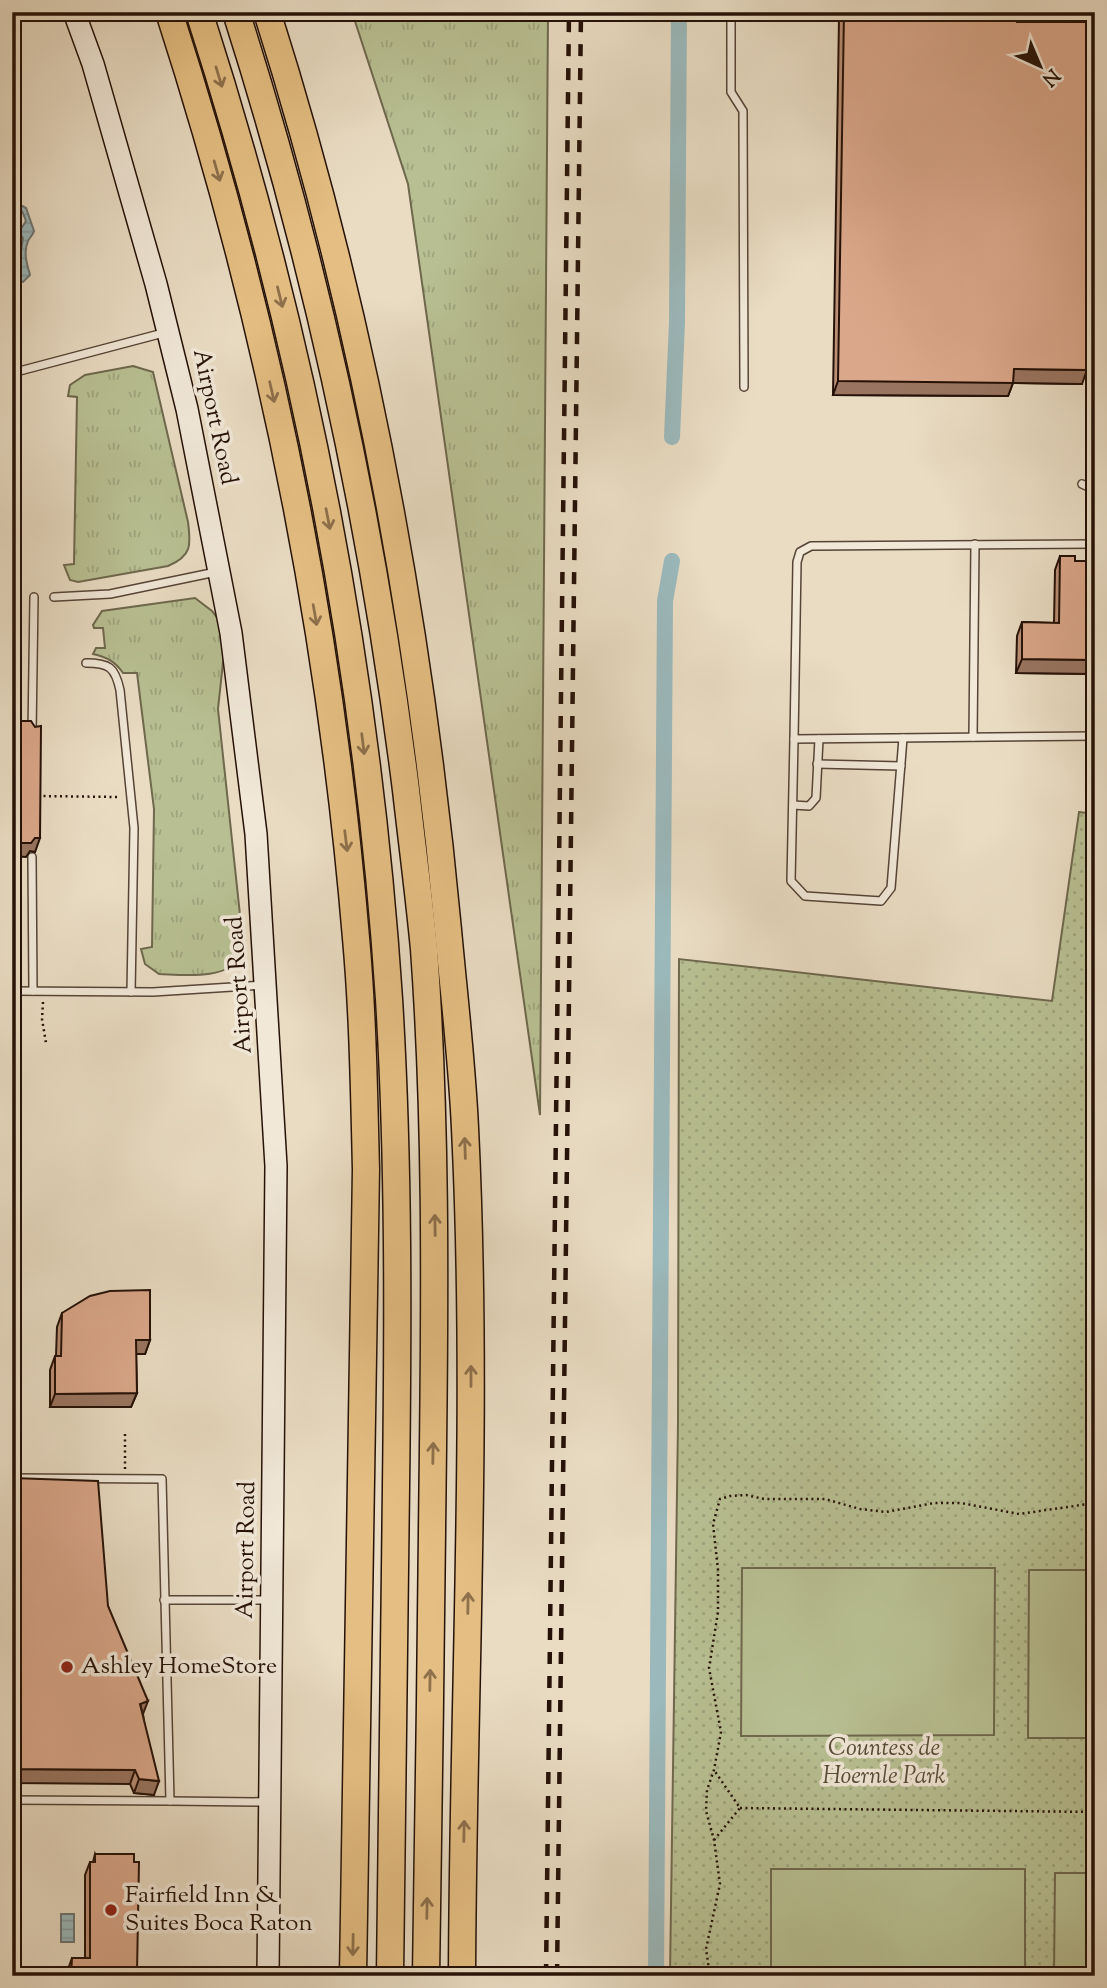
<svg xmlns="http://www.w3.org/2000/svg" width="1107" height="1988" font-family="'Sorts Mill Goudy',serif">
<defs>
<pattern id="grass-tufts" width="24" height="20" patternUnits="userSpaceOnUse" patternTransform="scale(1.75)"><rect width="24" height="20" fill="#b8c093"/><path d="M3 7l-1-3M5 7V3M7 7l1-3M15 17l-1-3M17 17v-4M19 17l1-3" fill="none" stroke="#9ea47d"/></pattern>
<pattern id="park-dots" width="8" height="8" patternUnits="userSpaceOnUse" patternTransform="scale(1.75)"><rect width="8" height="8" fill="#b8c093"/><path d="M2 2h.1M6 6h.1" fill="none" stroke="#9ea47d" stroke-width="1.8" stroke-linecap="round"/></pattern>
<pattern id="water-rules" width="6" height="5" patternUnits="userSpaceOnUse" patternTransform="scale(1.75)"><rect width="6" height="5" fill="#9bb9bc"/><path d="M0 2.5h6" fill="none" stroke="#859ea0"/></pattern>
</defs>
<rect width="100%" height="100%" fill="#e9dcc3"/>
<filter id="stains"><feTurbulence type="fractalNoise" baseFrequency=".00286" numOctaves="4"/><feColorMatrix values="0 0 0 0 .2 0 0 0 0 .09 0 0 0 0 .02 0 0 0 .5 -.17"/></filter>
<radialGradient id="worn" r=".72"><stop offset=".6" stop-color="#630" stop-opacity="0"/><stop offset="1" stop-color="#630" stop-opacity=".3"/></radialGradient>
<g fill="url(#grass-tufts)" stroke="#6e684d" stroke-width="2">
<polygon points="352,12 548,12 540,1115 408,184"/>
<path d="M133,366L153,372L188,522C191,545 192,556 168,566L78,582L70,580L64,565L74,564L77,397L68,396L70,385L85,375Z"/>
<path d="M195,598L212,611L218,619L224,653L218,709L243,943L239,954L244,956C225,980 187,975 159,974L145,964L141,949L152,947L154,809L137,673H123C115,661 106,657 93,654L96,648H105L103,628H94L93,625L102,611Z"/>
</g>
<polygon fill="url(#park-dots)" stroke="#6e684d" stroke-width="2" points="1079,812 1095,814 1095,1976 670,1976 678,1423 679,959 1052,1001"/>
<g fill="#b8c093" stroke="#6e684d" stroke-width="2">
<polygon points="742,1568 995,1568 994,1735 741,1736"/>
<polygon points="1029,1570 1095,1570 1095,1738 1028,1738"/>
<rect x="771" y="1869" width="254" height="107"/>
<polygon points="1055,1873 1095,1873 1095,1976 1054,1976"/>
</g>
<g fill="url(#water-rules)" stroke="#6c7674" stroke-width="2">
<path d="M13,201L26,208L34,231C33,235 30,237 28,241C23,252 27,265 30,275L23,282L12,279V256H16L21,251L23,238L19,232L26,221L22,211L17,209L12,211Z"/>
<rect x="61" y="1914" width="13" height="28"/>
</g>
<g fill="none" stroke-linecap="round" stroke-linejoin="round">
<g stroke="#9bb9bc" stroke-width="16">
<polyline points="672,437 677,322 679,12"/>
<polyline points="656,1976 665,601 672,561"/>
</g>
<defs>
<g id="lane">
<polyline points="731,12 731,92 743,111 744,387"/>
<polyline points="12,373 167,332"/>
<polyline points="1082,484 1095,490"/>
<polyline points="1095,544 811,546 800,552 797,562 794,739 1095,736"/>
<polyline points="54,597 110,594 216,572"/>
<path d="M86,663C109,663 115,667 120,690L134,828L131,992"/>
<polyline points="32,733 34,597"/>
<polyline points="973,737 975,544"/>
<polyline points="794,739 791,881 805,896 881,901 891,888 903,738"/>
<polyline points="817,764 901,766"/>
<polyline points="793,805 809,806 816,798 819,739"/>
<polyline points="32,857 33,991"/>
<polyline points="12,991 153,992 263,985"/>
<polyline points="12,1478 162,1479 170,1801 12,1800"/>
<polyline points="164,1600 268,1600"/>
<polyline points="170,1801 266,1802"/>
</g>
<polyline id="secondary" points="74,12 93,64 156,284 187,409 231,633 256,834 276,1166 268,1976"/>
<g id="highway">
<path d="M169,12C266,312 330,624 356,938C363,1015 364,1092 366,1169L353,1976"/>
<path d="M199,12C302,331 367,664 389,999C399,1162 398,1324 396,1487C394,1650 392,1813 390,1976"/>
<path d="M236,12C317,266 373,526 406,790C412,843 419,896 424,949C436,1115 435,1281 433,1447C431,1623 429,1800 426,1976"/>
<path d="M267,12C362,311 419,618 448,930C454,996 462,1062 465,1128C479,1411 463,1693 462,1976"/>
</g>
</defs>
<use href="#lane" stroke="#564436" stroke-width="10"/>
<use href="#secondary" stroke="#251107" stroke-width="24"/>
<use href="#highway" stroke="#251107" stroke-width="29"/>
<g stroke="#251107" stroke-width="2.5" stroke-dasharray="2 3.5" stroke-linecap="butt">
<polyline points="38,796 119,797"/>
<polyline points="43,1002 42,1019 46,1043"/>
<polyline points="125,1469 125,1434"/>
<polyline points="740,1808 1095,1812"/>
<polyline points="714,1840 740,1808 714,1770"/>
<polyline points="710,1976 706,1949 720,1884 714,1840 706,1811 707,1790 714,1770 721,1732 709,1668 718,1612 718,1570 713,1524 720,1499 730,1496 746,1495 764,1499 825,1499 860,1509 886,1512 934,1503 961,1503 1019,1514 1095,1503"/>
</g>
<use href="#lane" stroke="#f1e8d8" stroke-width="7"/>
<use href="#secondary" stroke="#f1e8d8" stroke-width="21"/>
<use href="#highway" stroke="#e4be82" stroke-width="26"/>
<g stroke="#251107" stroke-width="4.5" stroke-dasharray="12 12" stroke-linecap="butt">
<polyline points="546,1976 569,12"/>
<polyline points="557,1976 581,12"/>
</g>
</g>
<g fill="#bb9077" stroke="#251107" stroke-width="2">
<polygon points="842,12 1017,22 1082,384 1013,383 1008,396 833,395 839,18"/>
<polygon points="1060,556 1075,561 1095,561 1095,670 1093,674 1016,673 1017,636 1022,622 1054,623 1055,570"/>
<polygon points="62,1313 150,1340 145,1354 136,1354 137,1393 131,1407 50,1407 50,1370 55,1356 56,1356 57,1327"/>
<polygon points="108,1606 143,1714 154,1795 134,1793 130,1784"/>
<polygon points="95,1854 136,1976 66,1976 67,1972 72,1958 85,1958 85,1875 90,1862 93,1862"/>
</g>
<g fill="#997561" stroke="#251107" stroke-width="2">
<polygon points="1014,369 1087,370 1082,384 1013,383 1008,396 833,395 838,381"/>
<polygon points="1022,659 1095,660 1095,670 1093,674 1016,673"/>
<polygon points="35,838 40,838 35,852 30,851 26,857 12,856 12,843"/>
<polygon points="136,1340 150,1340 145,1354 131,1354"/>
<polygon points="137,1393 131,1407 50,1407 55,1394"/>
<polygon points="148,1701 143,1714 140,1704"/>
<polygon points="12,1769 135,1770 130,1784 12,1783"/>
<polygon points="139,1779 159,1781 154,1795 134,1793"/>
<polygon points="120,1973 137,1973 136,1976 119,1976"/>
</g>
<g fill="#daa78a" stroke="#251107" stroke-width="2">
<polygon points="844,12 1017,12 1017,22 1093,22 1087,370 1014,369 1013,383 838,381"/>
<polygon points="1060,556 1075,556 1075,561 1095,561 1095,660 1022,659 1022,622 1059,623"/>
<rect x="12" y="616" width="1" height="17"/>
<polygon points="12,721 31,721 35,727 41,726 40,838 35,838 31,843 12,843"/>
<polygon points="150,1290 150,1340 136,1340 137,1393 55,1394 55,1356 61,1356 62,1313 90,1296 110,1291"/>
<polygon points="12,1478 98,1481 108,1606 148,1701 140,1704 159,1781 139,1779 135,1770 12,1769"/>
<polygon points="95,1854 134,1854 134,1862 139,1862 137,1973 120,1973 120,1976 71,1976 72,1958 90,1958 90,1862 95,1862"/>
</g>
<defs><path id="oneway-shaft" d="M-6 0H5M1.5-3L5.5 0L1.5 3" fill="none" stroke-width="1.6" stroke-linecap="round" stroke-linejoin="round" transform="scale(1.75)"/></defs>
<g stroke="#8e704b">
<use href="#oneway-shaft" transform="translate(219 77) rotate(73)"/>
<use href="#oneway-shaft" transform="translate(217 171) rotate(74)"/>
<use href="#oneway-shaft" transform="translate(280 297) rotate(76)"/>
<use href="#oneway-shaft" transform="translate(272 392) rotate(77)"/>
<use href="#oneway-shaft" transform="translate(328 519) rotate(79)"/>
<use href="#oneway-shaft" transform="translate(315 615) rotate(80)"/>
<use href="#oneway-shaft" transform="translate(363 744) rotate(83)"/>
<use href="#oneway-shaft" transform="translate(346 841) rotate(83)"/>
<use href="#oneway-shaft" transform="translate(465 1148) rotate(-92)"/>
<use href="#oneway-shaft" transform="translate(435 1225) rotate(-91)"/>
<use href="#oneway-shaft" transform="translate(471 1376) rotate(-90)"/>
<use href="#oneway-shaft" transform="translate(433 1453) rotate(-89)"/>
<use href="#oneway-shaft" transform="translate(468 1603) rotate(-89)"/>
<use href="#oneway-shaft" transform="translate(430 1680) rotate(-89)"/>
<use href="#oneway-shaft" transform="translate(464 1831) rotate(-89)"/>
<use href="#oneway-shaft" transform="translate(427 1908) rotate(-89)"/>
<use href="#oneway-shaft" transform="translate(353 1945) rotate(91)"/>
</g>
<g fill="#8f2418" stroke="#f1e8d8" stroke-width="2.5">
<circle cx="67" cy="1667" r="7"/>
<circle cx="111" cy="1910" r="7"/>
</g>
<g text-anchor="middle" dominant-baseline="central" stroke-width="7" stroke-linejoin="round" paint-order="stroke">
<g font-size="24" fill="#251107" stroke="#f1e8d8">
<text transform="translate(214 417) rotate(78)">Airport Road</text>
<text transform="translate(240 985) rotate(-94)">Airport Road</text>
<text transform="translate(247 1550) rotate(-89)">Airport Road</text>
</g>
<g font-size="24" fill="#251107" stroke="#f1e8d8" text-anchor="start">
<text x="81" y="1667">Ashley HomeStore</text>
<text x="125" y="1896">Fairfield Inn &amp;<tspan x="125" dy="28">Suites Boca Raton</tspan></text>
</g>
<g font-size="24" font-style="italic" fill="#584e38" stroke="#f1e8d8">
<text x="884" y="1749">Countess de<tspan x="884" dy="28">Hoernle Park</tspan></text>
</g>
</g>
<rect width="1107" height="1988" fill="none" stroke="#e9dcc3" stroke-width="42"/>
<rect x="14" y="14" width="1079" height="1960" fill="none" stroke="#251107" stroke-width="3.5"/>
<rect x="21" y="21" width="1065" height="1946" fill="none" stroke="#251107" stroke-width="2"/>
<g transform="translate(1040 66) rotate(136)" stroke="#f1e8d8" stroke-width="5" paint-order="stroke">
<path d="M0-5L12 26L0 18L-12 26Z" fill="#251107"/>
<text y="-10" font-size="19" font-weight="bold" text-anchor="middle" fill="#251107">N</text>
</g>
<rect width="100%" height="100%" filter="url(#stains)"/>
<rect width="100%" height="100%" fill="url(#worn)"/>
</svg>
